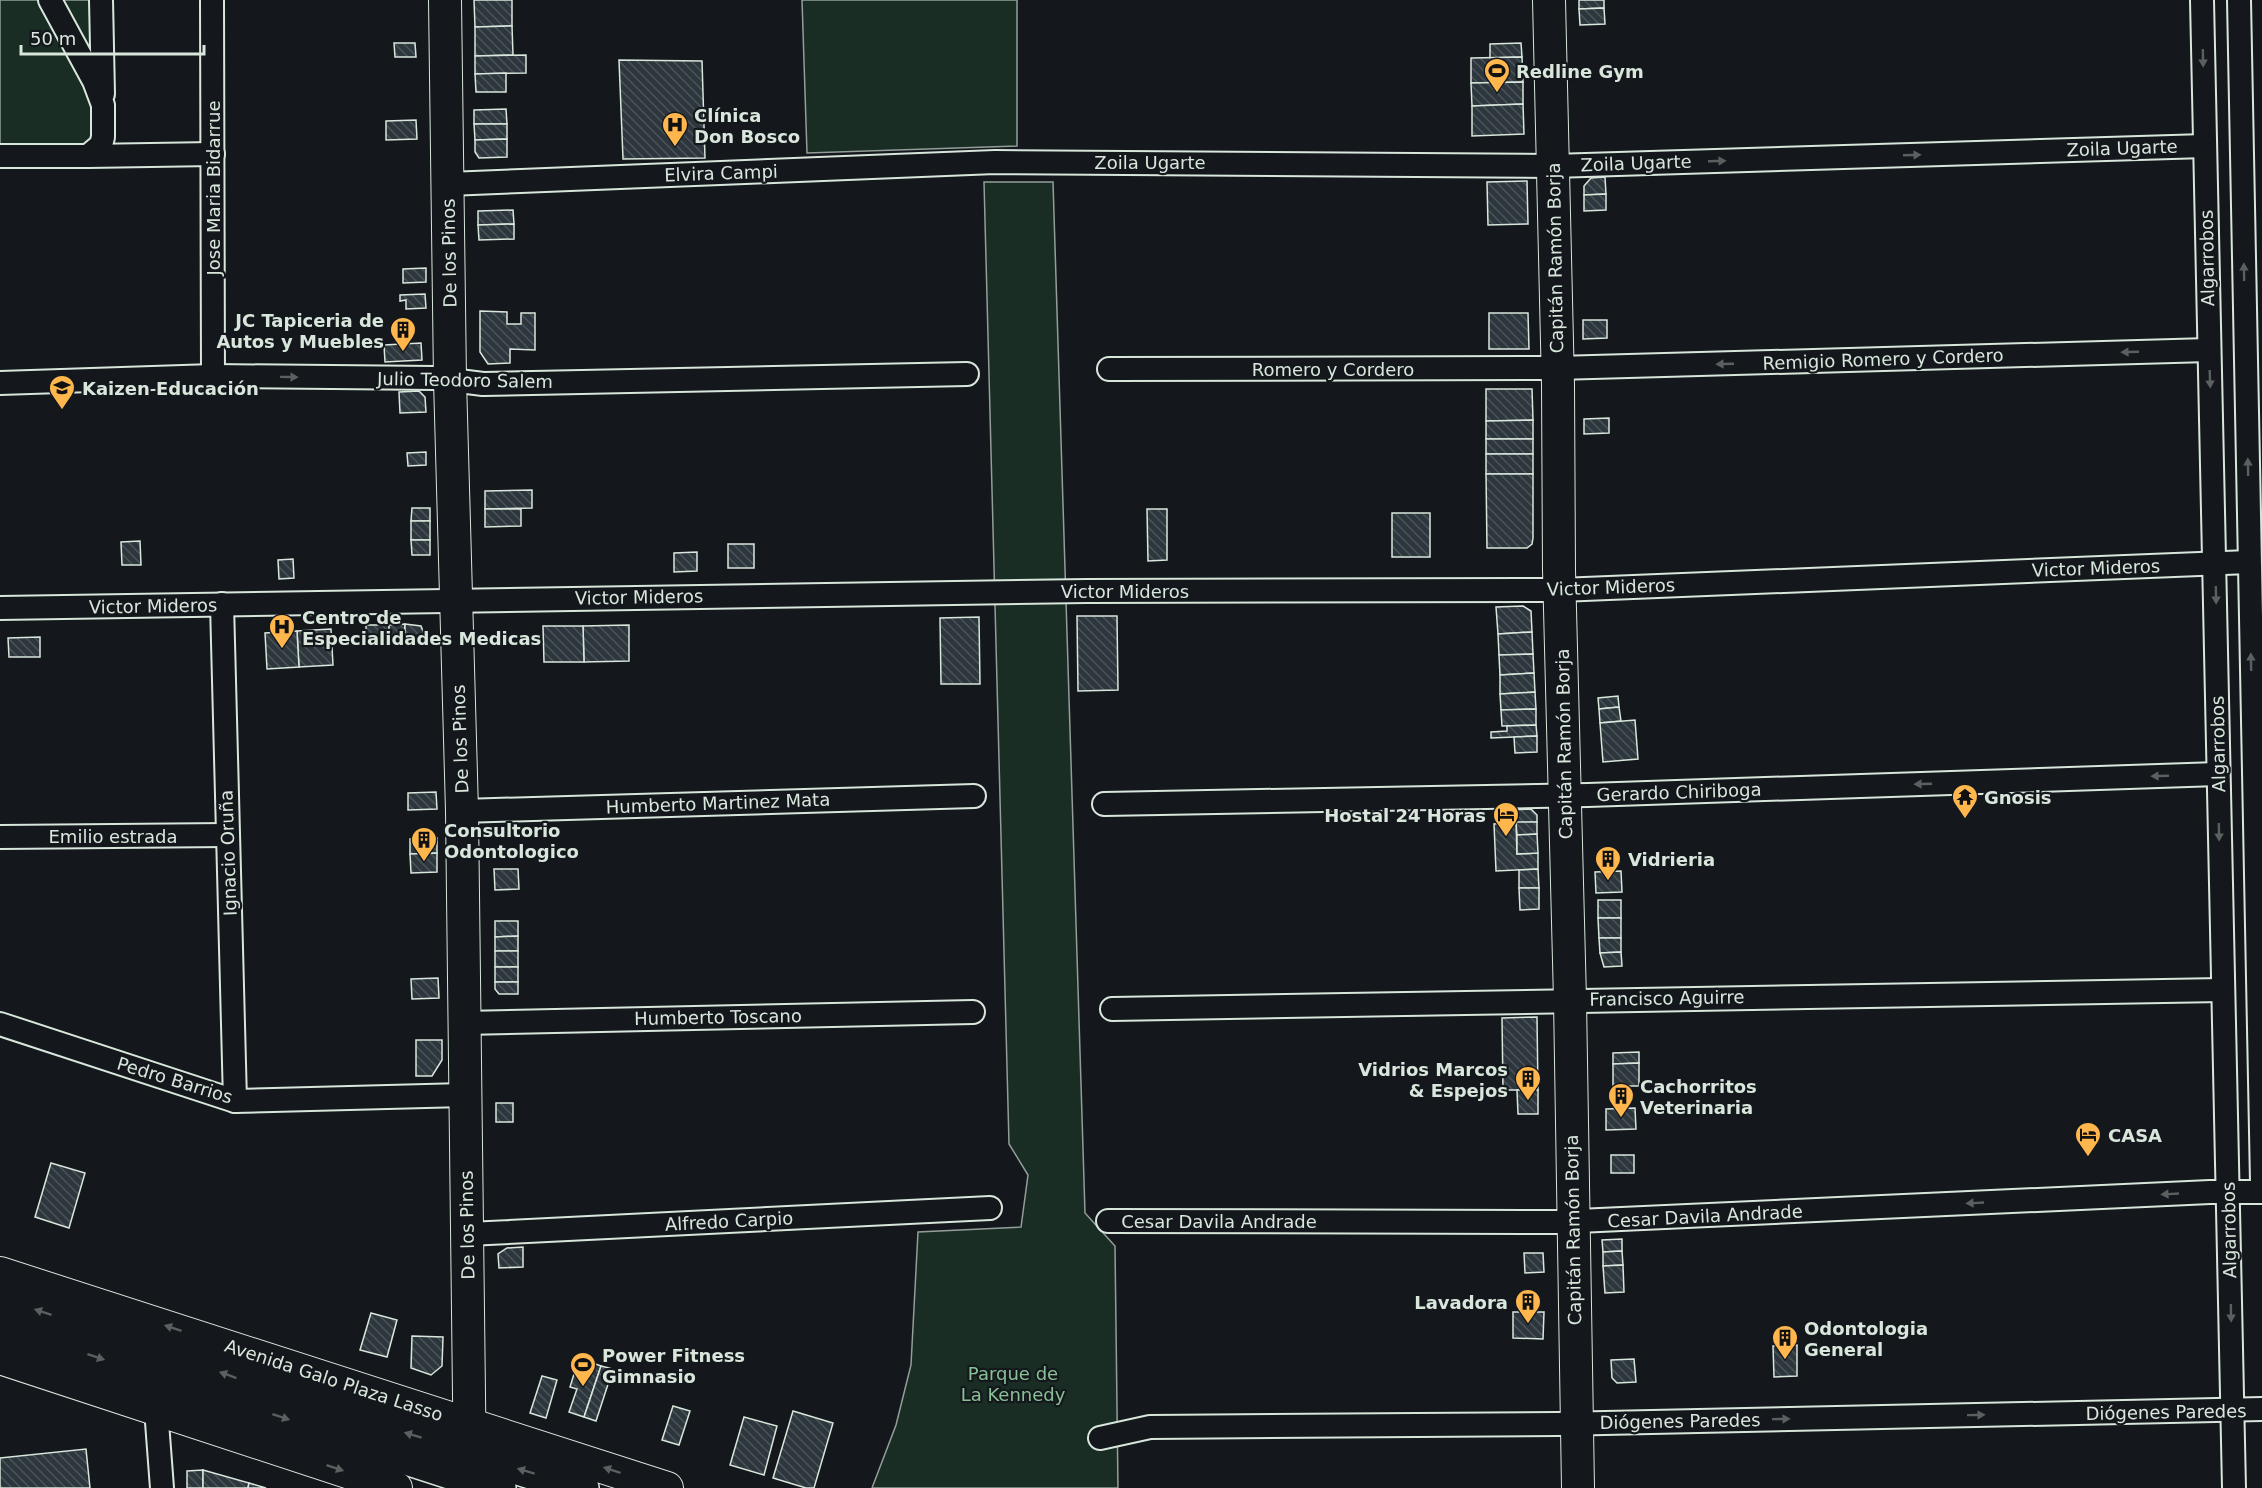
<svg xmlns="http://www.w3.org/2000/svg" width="2262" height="1488" font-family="'DejaVu Sans',sans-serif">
<defs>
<pattern id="building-back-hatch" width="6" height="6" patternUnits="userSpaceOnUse" patternTransform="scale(1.5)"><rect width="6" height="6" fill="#2c363c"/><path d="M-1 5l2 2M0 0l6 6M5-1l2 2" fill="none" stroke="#4a5358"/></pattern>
</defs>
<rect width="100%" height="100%" fill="#14181c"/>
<g fill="#1a2d24" stroke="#939e99" stroke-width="1.5">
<polygon points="0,0 100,0 99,144 0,155"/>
<polygon points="802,0 1017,0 1017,146 807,153"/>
<polygon points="984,182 1053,182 1085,1213 1115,1246 1118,1488 872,1488 896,1425 911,1365 918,1232 1021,1227 1028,1175 1009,1144"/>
</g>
<g fill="url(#building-back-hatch)" stroke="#d8e6dc" stroke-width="1.5">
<polygon points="474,0 512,0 512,26 475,27"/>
<polygon points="1579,0 1604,0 1604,8 1579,9"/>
<polygon points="1604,8 1605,24 1580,25 1579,9"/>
<polygon points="512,26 513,55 475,56 475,27"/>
<polygon points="394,43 415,43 416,57 395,57"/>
<polygon points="1521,43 1522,57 1490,58 1490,44"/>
<polygon points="526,55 526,73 475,74 475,56"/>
<polygon points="1522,57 1523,82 1471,83 1471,58"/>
<polygon points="619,60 702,61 705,158 623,159"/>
<polygon points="506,73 506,92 476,92 475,74"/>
<polygon points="1523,82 1523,104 1472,106 1471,83"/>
<polygon points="1523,104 1524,134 1472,136 1472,106"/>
<polygon points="506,109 507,124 474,124 474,110"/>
<polygon points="416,120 417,139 386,140 386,121"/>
<polygon points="474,124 507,124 507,139 475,140"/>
<polygon points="507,139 507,157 479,158 475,152 475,140"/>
<polygon points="1605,177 1606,194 1584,195 1584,186 1591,178"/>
<polygon points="1527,181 1528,224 1488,225 1487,182"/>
<polygon points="1606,194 1606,210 1584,211 1584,195"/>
<polygon points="513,210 514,224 478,225 478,211"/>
<polygon points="514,224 514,239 479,240 478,225"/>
<polygon points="426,268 426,282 403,283 403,269"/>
<polygon points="425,294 426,308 406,309 406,300 400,301 400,295"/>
<polygon points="480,311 507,312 507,324 521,324 521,313 535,313 535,350 510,349 510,363 488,364 480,352"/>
<polygon points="1489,313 1528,313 1529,349 1489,349"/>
<polygon points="1583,320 1607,320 1607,338 1583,339"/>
<polygon points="421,343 422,360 385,362 384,345"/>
<polygon points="1486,389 1532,389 1533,420 1486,421"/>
<polygon points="419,391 425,397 426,412 400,413 399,392"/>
<polygon points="1609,418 1609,433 1584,434 1584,419"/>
<polygon points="1533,420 1533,439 1486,439 1486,421"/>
<rect x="1486" y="439" width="47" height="15"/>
<polygon points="426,452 426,465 408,466 407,453"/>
<rect x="1486" y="454" width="47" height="20"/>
<polygon points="1486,474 1533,474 1533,538 1532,544 1527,548 1487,548"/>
<polygon points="532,490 532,508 485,509 485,491"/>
<polygon points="412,508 430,508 430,521 411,521"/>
<polygon points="485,509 521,509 521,526 485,527"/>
<polygon points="1147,509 1167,509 1167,560 1148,561"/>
<rect x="1392" y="513" width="38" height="44"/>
<rect x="411" y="521" width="19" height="19"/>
<polygon points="411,540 430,540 430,555 412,555"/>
<polygon points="140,541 141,565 122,565 121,542"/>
<rect x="728" y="544" width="26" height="24"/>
<polygon points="697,552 697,571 674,572 674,553"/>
<polygon points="293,559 294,578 279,579 278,560"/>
<polygon points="1523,606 1531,611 1532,632 1498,634 1496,607"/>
<polygon points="1077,616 1117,616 1118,690 1078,691"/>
<polygon points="979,617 980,684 941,684 940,618"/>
<polygon points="405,624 405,642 388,642 389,625"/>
<polygon points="405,624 421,626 427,642 405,642"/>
<polygon points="366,625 389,625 388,642 366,642"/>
<polygon points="629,625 629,661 584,662 583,626"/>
<polygon points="543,626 583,626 584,662 544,662"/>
<polygon points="331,629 333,665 299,667 297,631"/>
<polygon points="297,631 299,667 267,669 265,633"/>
<polygon points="1532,632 1533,654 1499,655 1498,634"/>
<polygon points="40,637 40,657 9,657 8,638"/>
<polygon points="1533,654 1534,673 1500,675 1499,655"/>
<polygon points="1534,673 1535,692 1500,694 1500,675"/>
<polygon points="1535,692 1536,709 1501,710 1500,694"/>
<polygon points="1618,696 1619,707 1599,709 1598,698"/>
<polygon points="1619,707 1621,721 1600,723 1599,709"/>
<polygon points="1536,709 1536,725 1502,726 1501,710"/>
<polygon points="1635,720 1638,759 1603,762 1600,723"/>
<polygon points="1536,725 1537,736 1491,738 1491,732 1507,731 1507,726"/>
<polygon points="1537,736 1537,752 1515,753 1514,737"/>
<polygon points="436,792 437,809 408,810 408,793"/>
<polygon points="1531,809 1537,815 1537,822 1509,823 1509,810"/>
<polygon points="1516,822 1537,822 1537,834 1517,835"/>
<polygon points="1516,822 1517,854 1538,853 1538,869 1496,871 1494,824"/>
<polygon points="1537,834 1538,853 1517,854 1517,835"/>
<polygon points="437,838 437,853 410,854 410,839"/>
<polygon points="437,853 437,872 411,873 410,854"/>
<polygon points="494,869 518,869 519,889 495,890"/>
<polygon points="1538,869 1539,888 1519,888 1519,870"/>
<polygon points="1621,871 1622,892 1596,893 1595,872"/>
<polygon points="1519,888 1539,888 1539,909 1520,910"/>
<rect x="1598" y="900" width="23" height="18"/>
<polygon points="1598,918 1621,918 1621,938 1599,938"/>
<polygon points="495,921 518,921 518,936 495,937"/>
<polygon points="518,936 518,951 495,951 495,937"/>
<polygon points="1599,938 1621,938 1621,952 1600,953"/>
<rect x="495" y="951" width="23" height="16"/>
<polygon points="1621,952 1622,966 1604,967 1600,953"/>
<rect x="495" y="967" width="23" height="15"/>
<polygon points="438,978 439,998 412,999 411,979"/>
<polygon points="495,982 518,982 518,994 499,994 495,989"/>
<polygon points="1537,1017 1538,1090 1503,1090 1502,1018"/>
<polygon points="416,1040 442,1040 442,1060 432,1076 416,1076"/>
<polygon points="1639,1052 1639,1063 1613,1064 1613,1053"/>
<polygon points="1639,1063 1639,1086 1613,1086 1613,1064"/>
<polygon points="1517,1090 1538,1090 1538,1114 1518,1114"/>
<rect x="496" y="1103" width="17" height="19"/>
<polygon points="1635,1108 1636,1129 1606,1130 1606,1109"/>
<rect x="1611" y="1155" width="23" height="18"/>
<polygon points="51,1163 85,1173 69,1228 35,1217"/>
<polygon points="1622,1239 1622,1251 1603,1252 1602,1240"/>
<polygon points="523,1247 523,1267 499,1268 498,1254 507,1248"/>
<polygon points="1622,1251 1623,1265 1603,1266 1603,1252"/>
<polygon points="1524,1253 1543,1253 1544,1272 1525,1273"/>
<polygon points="1623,1265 1624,1292 1605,1293 1603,1266"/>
<polygon points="1513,1312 1544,1312 1543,1339 1513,1338"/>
<polygon points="371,1313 397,1320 387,1357 360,1350"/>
<polygon points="412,1336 443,1337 442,1366 431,1375 411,1368"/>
<polygon points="1797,1345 1797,1376 1774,1377 1773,1346"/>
<polygon points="579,1358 601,1366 584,1417 569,1412 577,1389 570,1387"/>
<polygon points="1634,1359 1636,1382 1617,1383 1612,1378 1611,1360"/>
<polygon points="601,1366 613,1369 596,1421 584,1417"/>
<polygon points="542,1376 557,1380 546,1418 530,1413"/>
<polygon points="673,1406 690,1411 679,1445 662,1440"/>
<polygon points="793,1411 833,1423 814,1488 806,1488 773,1478"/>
<polygon points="744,1417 777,1426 764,1475 730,1465"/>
<polygon points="86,1449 90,1488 0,1488 0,1458"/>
<polygon points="203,1470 203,1488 187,1488 187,1471"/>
<polygon points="203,1470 249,1483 248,1488 203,1488"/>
<polygon points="249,1483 266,1488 248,1488"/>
</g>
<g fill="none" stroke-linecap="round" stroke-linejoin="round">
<defs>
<g id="street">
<polyline points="101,0 103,94"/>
<polyline points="212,0 213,376"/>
<polyline points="2202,0 2234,1488"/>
<polyline points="2239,0 2262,1183"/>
<polyline points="0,156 88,156 101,145 103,137 103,105 94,81 50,0"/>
<polyline points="88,156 213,154"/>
<polyline points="448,184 995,162 1553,166 2205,146"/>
<polyline points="1109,369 1557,368 2209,350"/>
<polyline points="0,383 213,376 435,378 483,384 967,374"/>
<polyline points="222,604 235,1101"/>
<polyline points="0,608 1087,591 1560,590 2249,562"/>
<polyline points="1104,804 1588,795 2218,774"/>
<polyline points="462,811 974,796"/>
<polyline points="0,837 227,835"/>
<polyline points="1112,1009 2222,990"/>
<polyline points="464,1023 973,1012"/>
<polyline points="0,1024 235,1101 464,1095"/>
<polyline points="1108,1221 1556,1222 2210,1192 2262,1192"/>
<polyline points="468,1234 990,1208"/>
<polyline points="156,1409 162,1488"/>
<polyline points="1100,1438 1150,1427 1558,1424 2262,1409"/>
</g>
<g id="secondary">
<polyline points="445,0 450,380 462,811 470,1478"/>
<polyline points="1549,0 1558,385 1559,570 1570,1000 1578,1488"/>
<polyline points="0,1273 667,1488"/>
<polyline points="0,1358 396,1488"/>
</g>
<g id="primary">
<polyline points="0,1298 281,1394 582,1488"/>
<polyline points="0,1326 499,1488"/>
</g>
</defs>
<use href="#street" stroke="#d8e6dc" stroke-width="26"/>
<use href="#secondary" stroke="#d8e6dc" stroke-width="34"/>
<use href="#primary" stroke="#d8e6dc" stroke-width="36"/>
<use href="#street" stroke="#14181c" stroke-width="22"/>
<use href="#secondary" stroke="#14181c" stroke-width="32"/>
<use href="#primary" stroke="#14181c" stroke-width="33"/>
</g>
<defs><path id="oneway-solid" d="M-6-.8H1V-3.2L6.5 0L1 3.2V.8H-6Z" transform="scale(1.5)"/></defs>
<g fill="#59605f">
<use href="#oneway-solid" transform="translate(2203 58) rotate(89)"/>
<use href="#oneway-solid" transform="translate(1912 155) rotate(-2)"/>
<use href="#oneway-solid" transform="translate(1717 161) rotate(-2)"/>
<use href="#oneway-solid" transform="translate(2244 272) rotate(-91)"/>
<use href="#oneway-solid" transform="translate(2130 352) rotate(178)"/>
<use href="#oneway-solid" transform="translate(1725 364) rotate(178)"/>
<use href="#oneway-solid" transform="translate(289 377) rotate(1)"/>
<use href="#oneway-solid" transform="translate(2210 379) rotate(88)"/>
<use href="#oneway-solid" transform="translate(2248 467) rotate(-91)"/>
<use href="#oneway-solid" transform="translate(2216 595) rotate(89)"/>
<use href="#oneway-solid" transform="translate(2251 662) rotate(-91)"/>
<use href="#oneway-solid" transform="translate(2160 776) rotate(178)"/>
<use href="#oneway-solid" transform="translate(1923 784) rotate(178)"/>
<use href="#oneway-solid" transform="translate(2219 832) rotate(89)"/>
<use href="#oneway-solid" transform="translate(2170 1194) rotate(177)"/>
<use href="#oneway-solid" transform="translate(1975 1203) rotate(177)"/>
<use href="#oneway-solid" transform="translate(43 1312) rotate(-162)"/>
<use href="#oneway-solid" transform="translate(2231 1313) rotate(89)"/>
<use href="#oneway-solid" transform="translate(173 1328) rotate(-162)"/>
<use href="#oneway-solid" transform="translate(96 1357) rotate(18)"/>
<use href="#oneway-solid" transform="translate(228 1375) rotate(-160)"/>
<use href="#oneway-solid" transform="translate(1976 1415) rotate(-1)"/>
<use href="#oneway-solid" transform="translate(281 1417) rotate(18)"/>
<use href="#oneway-solid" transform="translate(1781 1419) rotate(-1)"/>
<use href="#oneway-solid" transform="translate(413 1435) rotate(-163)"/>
<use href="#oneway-solid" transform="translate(335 1468) rotate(18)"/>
<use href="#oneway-solid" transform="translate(612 1470) rotate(-162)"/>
<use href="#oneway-solid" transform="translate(526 1471) rotate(-163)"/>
</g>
<defs>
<symbol id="stadium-pin" viewBox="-11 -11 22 30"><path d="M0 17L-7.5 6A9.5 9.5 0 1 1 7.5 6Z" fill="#ffb74d" stroke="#14181c"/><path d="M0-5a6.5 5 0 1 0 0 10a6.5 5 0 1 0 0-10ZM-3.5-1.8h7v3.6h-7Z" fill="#111"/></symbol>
<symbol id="hospital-pin" viewBox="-11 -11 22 30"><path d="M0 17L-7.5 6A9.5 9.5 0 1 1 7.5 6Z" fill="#ffb74d" stroke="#14181c"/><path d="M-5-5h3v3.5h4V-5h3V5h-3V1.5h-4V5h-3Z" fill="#111"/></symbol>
<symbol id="building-pin" viewBox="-11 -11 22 30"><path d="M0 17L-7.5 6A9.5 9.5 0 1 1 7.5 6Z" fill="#ffb74d" stroke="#14181c"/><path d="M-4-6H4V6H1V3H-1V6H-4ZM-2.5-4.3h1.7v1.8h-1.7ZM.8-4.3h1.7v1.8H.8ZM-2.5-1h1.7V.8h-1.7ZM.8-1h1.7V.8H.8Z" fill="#111"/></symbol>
<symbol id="school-pin" viewBox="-11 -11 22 30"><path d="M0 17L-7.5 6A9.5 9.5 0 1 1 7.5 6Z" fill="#ffb74d" stroke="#14181c"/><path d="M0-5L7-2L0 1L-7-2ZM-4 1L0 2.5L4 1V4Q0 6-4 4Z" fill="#111"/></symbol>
<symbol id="temple-pin" viewBox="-11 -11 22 30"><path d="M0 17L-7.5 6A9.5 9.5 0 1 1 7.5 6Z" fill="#ffb74d" stroke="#14181c"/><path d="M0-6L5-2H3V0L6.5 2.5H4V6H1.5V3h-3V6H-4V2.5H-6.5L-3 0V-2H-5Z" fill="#111"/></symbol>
<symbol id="hotel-pin" viewBox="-11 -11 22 30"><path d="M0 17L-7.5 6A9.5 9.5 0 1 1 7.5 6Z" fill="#ffb74d" stroke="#14181c"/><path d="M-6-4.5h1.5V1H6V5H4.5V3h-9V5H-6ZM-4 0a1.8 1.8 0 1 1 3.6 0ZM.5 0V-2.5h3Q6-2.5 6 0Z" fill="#111"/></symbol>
</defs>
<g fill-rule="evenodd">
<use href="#stadium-pin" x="1482" y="56" width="30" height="40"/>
<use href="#hospital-pin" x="660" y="110" width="30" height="40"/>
<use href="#building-pin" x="388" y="315" width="30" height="40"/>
<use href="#school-pin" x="47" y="373" width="30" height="40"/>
<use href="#hospital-pin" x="267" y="612" width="30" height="40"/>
<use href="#temple-pin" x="1950" y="782" width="30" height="40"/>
<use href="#hotel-pin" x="1491" y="800" width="30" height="40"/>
<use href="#building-pin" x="409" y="825" width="30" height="40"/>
<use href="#building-pin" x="1593" y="844" width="30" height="40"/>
<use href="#building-pin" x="1513" y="1064" width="30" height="40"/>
<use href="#building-pin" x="1606" y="1081" width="30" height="40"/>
<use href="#hotel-pin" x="2073" y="1120" width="30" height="40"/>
<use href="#building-pin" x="1513" y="1287" width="30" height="40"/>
<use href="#building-pin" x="1770" y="1323" width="30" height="40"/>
<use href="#stadium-pin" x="568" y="1350" width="30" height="40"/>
</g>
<g text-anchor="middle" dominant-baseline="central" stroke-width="4.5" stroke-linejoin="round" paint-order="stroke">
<g font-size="18" font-weight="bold" fill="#d8e6dc" stroke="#14181c" text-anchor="start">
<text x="1516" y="71">Redline Gym</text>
<text x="694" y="115">Clínica<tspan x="694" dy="21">Don Bosco</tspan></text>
<text x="384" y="320" text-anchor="end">JC Tapiceria de<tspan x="384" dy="21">Autos y Muebles</tspan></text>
<text x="82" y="388">Kaizen Educación</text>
<text x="302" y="617">Centro de<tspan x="302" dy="21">Especialidades Medicas</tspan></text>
<text x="1984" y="797">Gnosis</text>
<text x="1486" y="815" text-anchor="end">Hostal 24 Horas</text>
<text x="444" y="830">Consultorio<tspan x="444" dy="21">Odontologico</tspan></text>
<text x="1628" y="859">Vidrieria</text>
<text x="1508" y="1069" text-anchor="end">Vidrios Marcos<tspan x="1508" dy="21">&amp; Espejos</tspan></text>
<text x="1640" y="1086">Cachorritos<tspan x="1640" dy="21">Veterinaria</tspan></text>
<text x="2108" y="1135">CASA</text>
<text x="1508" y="1302" text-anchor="end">Lavadora</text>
<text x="1804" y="1328">Odontologia<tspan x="1804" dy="21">General</tspan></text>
<text x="602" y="1355">Power Fitness<tspan x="602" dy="21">Gimnasio</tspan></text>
</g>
<g font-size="18" fill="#d8e6dc" stroke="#14181c">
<text transform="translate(2122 148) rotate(-2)">Zoila Ugarte</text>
<text x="1150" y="162">Zoila Ugarte</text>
<text transform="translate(1636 163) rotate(-2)">Zoila Ugarte</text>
<text transform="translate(721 173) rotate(-2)">Elvira Campi</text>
<text transform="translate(213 188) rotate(-90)">Jose Maria Bidarrue</text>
<text transform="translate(449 253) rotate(-91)">De los Pinos</text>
<text transform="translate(1555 258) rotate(-91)">Capitán Ramón Borja</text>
<text transform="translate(2207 258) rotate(-91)">Algarrobos</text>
<text transform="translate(1883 359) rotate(-2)">Remigio Romero y Cordero</text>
<text x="1333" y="369">Romero y Cordero</text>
<text transform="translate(465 380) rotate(1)">Julio Teodoro Salem</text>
<text transform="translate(2096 568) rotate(-2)">Victor Mideros</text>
<text transform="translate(1611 587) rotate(-2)">Victor Mideros</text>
<text x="1125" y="591">Victor Mideros</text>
<text transform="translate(639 597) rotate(-1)">Victor Mideros</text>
<text transform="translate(153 606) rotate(-1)">Victor Mideros</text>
<text transform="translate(460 739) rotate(-92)">De los Pinos</text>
<text transform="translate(1564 744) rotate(-91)">Capitán Ramón Borja</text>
<text transform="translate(2218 744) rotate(-91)">Algarrobos</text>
<text transform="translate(1679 792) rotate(-2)">Gerardo Chiriboga</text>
<text transform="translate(718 803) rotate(-2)">Humberto Martinez Mata</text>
<text x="113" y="836">Emilio estrada</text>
<text transform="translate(228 853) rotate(-92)">Ignacio Oruña</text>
<text transform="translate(1667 998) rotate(-1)">Francisco Aguirre</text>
<text transform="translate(718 1017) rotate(-1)">Humberto Toscano</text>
<text transform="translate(175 1080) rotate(17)">Pedro Barrios</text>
<text transform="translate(1705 1216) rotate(-3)">Cesar Davila Andrade</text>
<text transform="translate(729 1221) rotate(-3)">Alfredo Carpio</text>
<text x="1219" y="1221">Cesar Davila Andrade</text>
<text transform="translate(467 1225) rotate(-91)">De los Pinos</text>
<text transform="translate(1573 1230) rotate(-91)">Capitán Ramón Borja</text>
<text transform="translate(2229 1230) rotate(-91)">Algarrobos</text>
<text transform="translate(334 1380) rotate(18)">Avenida Galo Plaza Lasso</text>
<text transform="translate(2166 1412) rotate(-1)">Diógenes Paredes</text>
<text transform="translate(1680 1421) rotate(-1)">Diógenes Paredes</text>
</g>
<g font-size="18" fill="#8ac095" stroke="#14181c">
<text x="1013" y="1373">Parque de<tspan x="1013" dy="21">La Kennedy</tspan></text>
</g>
</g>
<path d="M21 45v9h183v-9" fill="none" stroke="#d8e6dc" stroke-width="3"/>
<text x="30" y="45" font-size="18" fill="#d8e6dc" stroke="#14181c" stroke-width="4.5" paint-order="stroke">50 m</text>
</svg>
